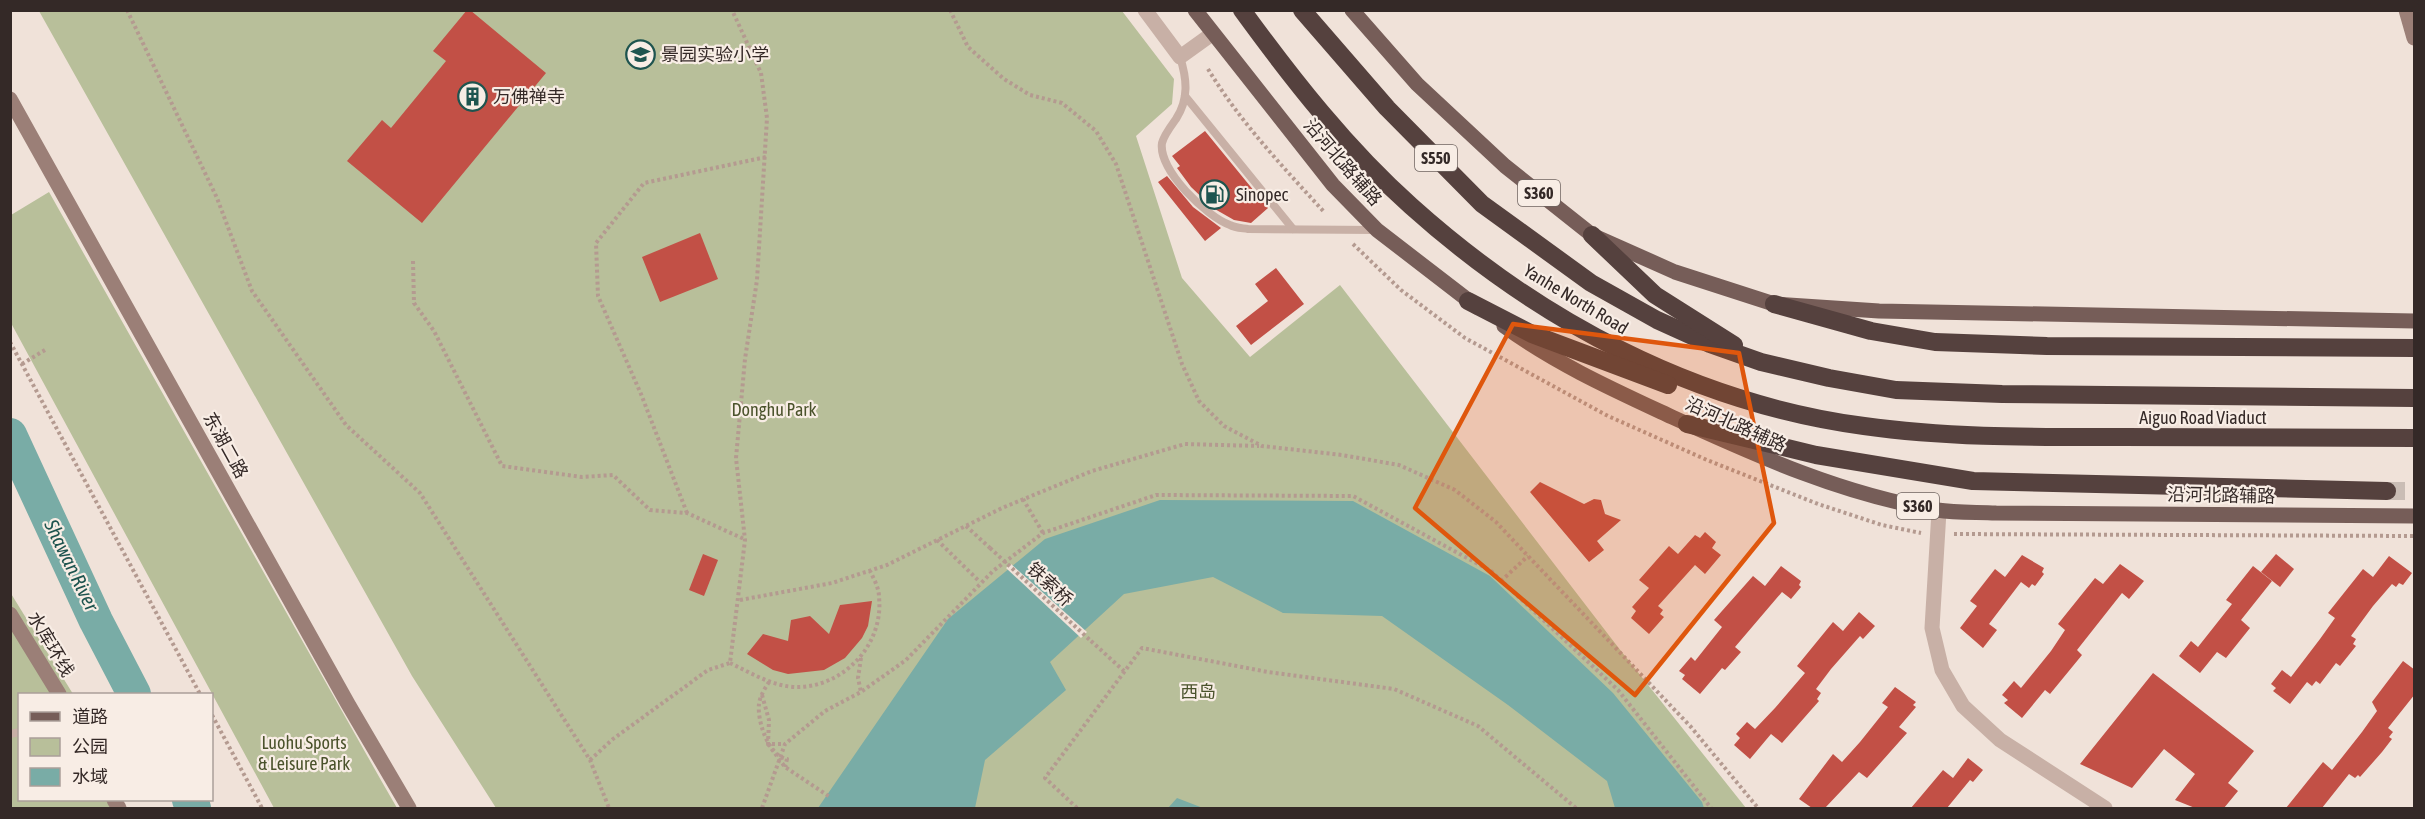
<svg xmlns="http://www.w3.org/2000/svg" width="2425" height="819" font-family="'Asap Condensed','Noto Sans SC',sans-serif">
<rect width="100%" height="100%" fill="#f0e2d9"/>
<g fill="#b8bf9a">
<polygon points="39,11 1122,11 1174,79 1172,104 1136,136 1182,278 1250,357 1340,285 1621,651 1746,808 496,808 412,676"/>
<polygon points="49,192 382,782 397,808 274,808 11,323 11,215"/>
<polygon points="10,592 73,694 20,694 20,800 114,800 117,808 11,808"/>
</g>
<g fill="#79aca6">
<polygon points="1160,500 1353,501 1490,576 1613,693 1702,802 1704,808 1615,808 1607,781 1508,705 1382,616 1283,613 1213,577 1124,594 1050,662 1066,690 985,760 975,808 818,808 948,619 1045,539"/>
<polygon points="1177,798 1203,808 1168,808"/>
</g>
<polygon fill="#f0e2d9" points="1011,564 1087,632 1081,638 1006,568"/>
<g fill="none" stroke-linecap="round" stroke-linejoin="round">
<g stroke="#79aca6" stroke-width="34">
<polyline points="10,435 96,621 134,694"/>
<polyline points="189,800 194,808"/>
</g>
</g>
<g fill="#c25046">
<polygon points="467,10 470,10 546,73 422,223 347,161 382,120 391,128 446,61 433,51"/>
<polygon points="1205,131 1268,208 1251,223 1234,220 1213,208 1191,187 1177,168 1180,166 1172,156"/>
<polygon points="1167,176 1193,207 1221,228 1205,241 1158,182"/>
<polygon points="700,233 718,279 660,302 642,257"/>
<polygon points="1276,268 1304,304 1251,345 1236,326 1268,301 1255,284"/>
<polygon points="1540,482 1584,504 1594,499 1601,500 1605,514 1621,520 1597,541 1604,550 1589,562 1530,492"/>
<polygon points="1705,532 1716,542 1712,548 1721,555 1705,574 1695,565 1658,606 1663,610 1660,614 1664,617 1649,634 1631,618 1636,611 1632,607 1649,588 1639,580 1669,546 1678,554 1695,535 1700,538"/>
<polygon points="703,554 718,560 704,596 689,590"/>
<polygon points="2276,554 2294,569 2280,587 2261,572"/>
<polygon points="2022,555 2044,568 2042,572 2044,574 2035,586 2032,584 2029,588 2021,582 1989,624 1997,630 1983,648 1960,628 1977,606 1970,601 1995,569 2005,577"/>
<polygon points="2389,556 2412,573 2403,585 2399,583 2396,587 2392,584 2373,606 2351,636 2356,639 2353,644 2356,646 2340,666 2336,663 2320,684 2316,681 2312,686 2307,682 2290,704 2273,691 2276,688 2271,684 2282,670 2291,677 2320,639 2335,618 2328,613 2363,569 2373,577"/>
<polygon points="2120,564 2144,581 2129,599 2122,593 2077,650 2082,655 2050,694 2045,690 2022,718 2004,703 2008,700 2002,695 2014,681 2021,688 2051,651 2065,630 2058,624 2095,578 2103,584"/>
<polygon points="1781,566 1801,581 1799,585 1801,587 1791,599 1782,592 1735,647 1741,652 1725,670 1722,668 1700,694 1682,679 1685,675 1679,671 1691,657 1695,661 1722,627 1714,620 1753,576 1765,586"/>
<polygon points="2253,566 2272,581 2241,620 2250,628 2226,658 2217,652 2200,673 2179,656 2191,641 2198,647 2232,604 2226,600"/>
<polygon points="872,601 868,626 862,638 845,658 824,670 788,674 773,670 747,654 763,634 788,641 791,620 810,616 829,634 840,605"/>
<polygon points="1859,612 1875,626 1863,639 1860,636 1831,669 1816,689 1821,693 1817,699 1819,701 1782,743 1771,734 1750,759 1734,745 1740,738 1736,734 1747,722 1755,729 1775,708 1805,673 1797,666 1833,622 1843,631"/>
<polygon points="2403,661 2415,670 2415,694 2388,728 2393,732 2389,737 2392,739 2382,752 2360,777 2358,775 2355,778 2349,774 2322,808 2286,808 2323,762 2332,770 2362,732 2377,711 2372,702"/>
<polygon points="2153,673 2254,751 2228,783 2238,791 2224,808 2195,808 2175,800 2195,774 2164,749 2132,788 2080,764"/>
<polygon points="1895,687 1916,702 1913,705 1916,707 1899,727 1907,733 1867,778 1859,772 1825,808 1812,808 1799,799 1833,754 1842,762 1860,742 1888,707 1882,703"/>
<polygon points="1968,758 1983,770 1973,782 1970,780 1947,808 1911,808 1943,770 1953,778"/>
</g>
<g fill="none" stroke-linecap="round" stroke-linejoin="round">
<polyline stroke="#cabdb5" stroke-width="18" stroke-dasharray="18 9" stroke-linecap="butt" points="2387,491 2414,491"/>
<g stroke="#b49a90" stroke-width="4" stroke-dasharray="3 3" stroke-linecap="butt">
<polyline points="127,10 217,198 252,291 346,425 420,493 590,760 609,808"/>
<polyline points="950,10 968,47 1004,79 1030,95 1062,103 1096,131 1116,164 1182,364 1199,401 1224,426 1262,446 1342,455 1399,465 1455,490 1496,522 1528,556 1691,727 1758,808"/>
<path d="M1208,69C1240,122 1284,168 1325,213"/>
<polyline points="1353,244 1401,290 1465,338 1608,416 1707,460 1818,504 1882,525 1921,533"/>
<polyline points="413,261 414,303 434,331 502,466 582,477 613,475 650,510 687,513 744,539"/>
<polyline points="10,342 200,694"/>
<polyline points="22,364 45,350"/>
<polyline points="1023,499 1043,533"/>
<polyline points="687,513 641,394 598,296 596,243 644,183 766,157"/>
<polyline points="966,526 990,548"/>
<polyline points="1954,534 2414,536"/>
<polyline points="937,540 980,582"/>
<polyline points="1501,581 1528,556"/>
<polyline points="740,600 832,583 887,565 1002,508 1092,471 1185,444 1259,446"/>
<polyline points="1091,641 1124,671"/>
<polyline points="861,658 858,678 861,692"/>
<path d="M730,663C751,673 772,686 795,687C843,688 884,645 879,597C879,588 874,579 870,571"/>
<path d="M769,682C765,688 760,696 759,704C757,720 768,756 787,759L785,767"/>
<polyline points="762,695 769,720 768,744 785,744"/>
<polyline points="212,715 262,808"/>
<polyline points="590,760 613,739 708,670 730,663 745,540 736,458 745,359 757,280 767,118 761,73 732,10"/>
<polyline points="762,808 785,744 825,711 861,692 906,660 993,571 1043,533 1156,495 1353,496 1491,571 1618,690 1711,808"/>
<polyline points="1077,808 1045,778 1142,648 1268,672 1394,689 1478,726 1576,808"/>
</g>
<g stroke="#c8b0a6" stroke-width="8">
<path d="M1180,57C1187,79 1189,99 1176,119C1171,126 1164,135 1162,143C1158,170 1207,217 1230,225C1235,228 1242,228 1248,229L1376,230"/>
<polyline points="1185,96 1293,229"/>
<polyline points="10,734 20,732"/>
</g>
<g stroke="#c8b0a6" stroke-width="15">
<polyline points="1145,10 1180,57 1212,34"/>
<polyline points="1939,511 1932,628 1942,670 1963,706 2000,740 2105,808"/>
</g>
<g stroke="#9b7f77" stroke-width="15">
<polyline points="2406,10 2414,38"/>
<polyline points="10,99 348,704 409,808"/>
<polyline points="10,614 59,694"/>
<polyline points="114,800 119,808"/>
</g>
<g stroke="#765d58" stroke-width="15">
<polyline points="1195,10 1333,185 1377,230 1477,307"/>
<polyline points="1352,10 1417,84 1505,166 1592,235 1675,272 1774,304 1879,311 2414,321"/>
<path d="M1504,326C1556,364 1614,390 1672,417C1757,456 1844,495 1937,510C1956,513 1977,512 1996,513L2414,516"/>
</g>
<g stroke="#55413e" stroke-width="18">
<path d="M1242,10C1293,80 1347,149 1411,206C1538,320 1693,403 1864,426C1949,438 2036,437 2122,437C2220,438 2317,438 2414,438"/>
<polyline points="1302,10 1387,108 1482,204 1591,283 1657,320 1710,344 1761,362 1829,378 1896,390 2002,394 2414,398"/>
<polyline points="1592,235 1655,295 1734,345"/>
<polyline points="1468,301 1532,334 1668,385"/>
<polyline points="1774,304 1871,331 1935,342 2047,346 2414,348"/>
<polyline points="1687,424 1816,455 1973,481 2387,491"/>
</g>
<g stroke="#b49a90" stroke-width="4" stroke-dasharray="3 3" stroke-linecap="butt">
<polyline points="990,548 1091,641"/>
<polyline points="768,744 785,767 830,797"/>
</g>
</g>
<path fill="#df570d" fill-opacity="0.2" stroke="#df570d" stroke-width="4.5" stroke-linejoin="round" d="M1513,324L1739,353L1774,523L1635,695L1415,508Z"/>
<defs>
<symbol id="school-ring" viewBox="-11 -11 22 22"><circle r="9.5" fill="#f8ede5" stroke="#1e544f" stroke-width="1.5"/><path d="M0-5L7-2L0 1L-7-2ZM-4 1L0 2.5L4 1V4Q0 6-4 4Z" fill="#1e544f"/></symbol>
<symbol id="building-ring" viewBox="-11 -11 22 22"><circle r="9.5" fill="#f8ede5" stroke="#1e544f" stroke-width="1.5"/><path d="M-4-6H4V6H1V3H-1V6H-4ZM-2.5-4.3h1.7v1.8h-1.7ZM.8-4.3h1.7v1.8H.8ZM-2.5-1h1.7V.8h-1.7ZM.8-1h1.7V.8H.8Z" fill="#1e544f"/></symbol>
<symbol id="fuel-ring" viewBox="-11 -11 22 22"><circle r="9.5" fill="#f8ede5" stroke="#1e544f" stroke-width="1.5"/><path d="M-5.5-6h7V0h2V4h1.3V-2.5L3-4.5l.8-.8L6-3V5H2.5V1h-1V6h-7ZM-4.2-4.7v3.2H.2V-4.7Z" fill="#1e544f"/></symbol>
</defs>
<g fill-rule="evenodd">
<use href="#school-ring" x="624" y="38" width="33" height="33"/>
<use href="#building-ring" x="456" y="80" width="33" height="33"/>
<use href="#fuel-ring" x="1198" y="178" width="33" height="33"/>
</g>
<g text-anchor="middle" dominant-baseline="central" stroke-width="4.5" stroke-linejoin="round" paint-order="stroke">
<g fill="#f8ede5" stroke="#6f6460" stroke-width="1.5">
<rect x="1415" y="145" width="42" height="26" rx="4.5"/>
<rect x="1518" y="180" width="42" height="26" rx="4.5"/>
<rect x="1897" y="493" width="42" height="26" rx="4.5"/>
</g>
<g font-size="16" font-weight="bold" fill="#342927">
<text x="1436" y="158">S550</text>
<text x="1539" y="193">S360</text>
<text x="1918" y="506">S360</text>
</g>
<g font-size="18" fill="#342927" stroke="#f8ede5" text-anchor="start">
<text x="661" y="54">景园实验小学</text>
<text x="493" y="96">万佛禅寺</text>
<text x="1236" y="194">Sinopec</text>
</g>
<g font-size="18" fill="#342927" stroke="#f8ede5">
<text transform="translate(1343 162) rotate(49)">沿河北路辅路</text>
<text transform="translate(1576 299) rotate(31)">Yanhe North Road</text>
<text x="2203" y="417">Aiguo Road Viaduct</text>
<text transform="translate(1736 424) rotate(24)">沿河北路辅路</text>
<text transform="translate(226 445) rotate(61)">东湖二路</text>
<text transform="translate(2221 495) rotate(1)">沿河北路辅路</text>
<text transform="translate(1050 584) rotate(43)">铁索桥</text>
<text transform="translate(51 644) rotate(59)">水库环线</text>
</g>
<g font-size="18" fill="#4a522b" stroke="#f8ede5">
<text x="774" y="409">Donghu Park</text>
<text x="1198" y="691">西岛</text>
<text x="304" y="742">Luohu Sports<tspan x="304" dy="21">&amp; Leisure Park</tspan></text>
</g>
<g font-size="20" font-style="italic" fill="#1e544f" stroke="#f8ede5">
<text transform="translate(72 565) rotate(64)">Shawan River</text>
</g>
</g>
<rect width="2425" height="819" fill="none" stroke="#342927" stroke-width="24"/>
<rect x="18" y="693" width="195" height="108" fill="#f8ede5" stroke="#aa9f99" stroke-width="1.5"/>
<rect x="30" y="712" width="30" height="9" fill="#765d58" stroke="#aa9f99" stroke-width="1.5"/>
<text x="72" y="723" font-size="18" fill="#342927">道路</text>
<rect x="30" y="738" width="30" height="18" fill="#b8bf9a" stroke="#aa9f99" stroke-width="1.5"/>
<text x="72" y="753" font-size="18" fill="#342927">公园</text>
<rect x="30" y="768" width="30" height="18" fill="#79aca6" stroke="#aa9f99" stroke-width="1.5"/>
<text x="72" y="783" font-size="18" fill="#342927">水域</text>
</svg>
